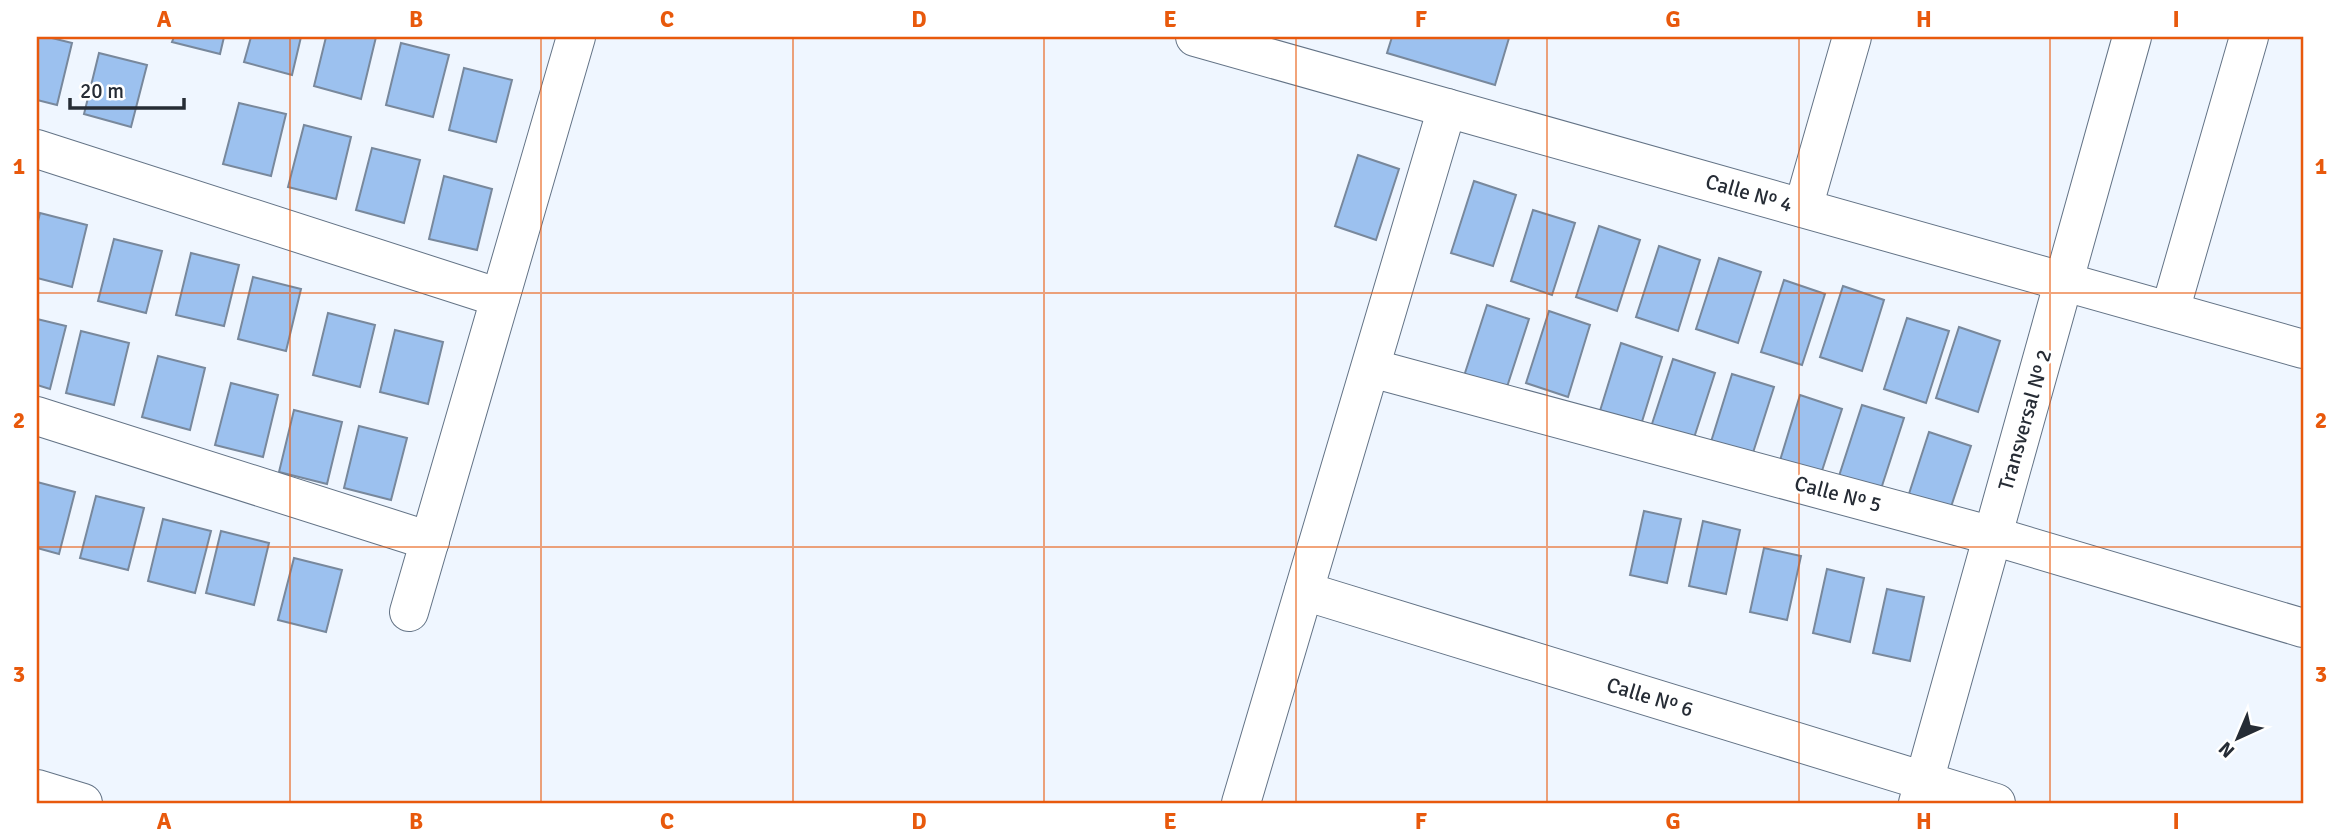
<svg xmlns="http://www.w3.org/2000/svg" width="2340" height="840" font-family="Signika,sans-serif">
<rect width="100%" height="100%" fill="#eff6ff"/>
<g fill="#9cc1ef" stroke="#78889c" stroke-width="2">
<polygon points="37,37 48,37 72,43 57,105 37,100"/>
<polygon points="174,37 224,37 220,54 172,42"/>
<polygon points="251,37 301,37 292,75 244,62"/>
<polygon points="326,37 376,37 361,99 314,86"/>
<polygon points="1392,37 1505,37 1509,38 1495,85 1387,53"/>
<polygon points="401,43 449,55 433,117 386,105"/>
<polygon points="99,53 147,65 131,127 84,114"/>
<polygon points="464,68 512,80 496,142 449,130"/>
<polygon points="239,103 286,114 271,176 223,164"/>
<polygon points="304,125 351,137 336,199 288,187"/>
<polygon points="372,148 420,160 404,223 356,210"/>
<polygon points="1358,155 1399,169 1376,240 1335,226"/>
<polygon points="444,176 492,189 477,250 429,239"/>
<polygon points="1474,181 1516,195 1493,266 1451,253"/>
<polygon points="1533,210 1575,223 1552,295 1511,281"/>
<polygon points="40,213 87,225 72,287 37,278 37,225"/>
<polygon points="1599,226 1640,240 1617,311 1576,297"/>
<polygon points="114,239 162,251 146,313 98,301"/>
<polygon points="1659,246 1700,260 1678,331 1636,317"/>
<polygon points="191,253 239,265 224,326 176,315"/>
<polygon points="1719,258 1761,272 1738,343 1696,329"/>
<polygon points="253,277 301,289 286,351 238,339"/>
<polygon points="1784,280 1825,294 1802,365 1761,352"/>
<polygon points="1843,286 1884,300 1862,371 1820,357"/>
<polygon points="1487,305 1529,319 1506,390 1464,376"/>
<polygon points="1549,311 1590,325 1568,397 1526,383"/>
<polygon points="328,313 375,325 360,387 313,375"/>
<polygon points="1907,318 1949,331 1926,403 1884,389"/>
<polygon points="37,319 66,326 50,389 37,385"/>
<polygon points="1959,327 2000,341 1978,412 1936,398"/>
<polygon points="395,330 443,342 428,404 380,392"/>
<polygon points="81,331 129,343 114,405 66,393"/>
<polygon points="1621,343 1662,357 1640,428 1599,414"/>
<polygon points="158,356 205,368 190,430 142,417"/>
<polygon points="1673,359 1715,373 1692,444 1650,430"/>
<polygon points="1732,374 1774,387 1751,459 1710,445"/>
<polygon points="231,383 278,395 263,457 215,445"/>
<polygon points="1800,395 1842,409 1819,480 1778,467"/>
<polygon points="1862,405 1904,418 1881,489 1839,476"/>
<polygon points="294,410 342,422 327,484 279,472"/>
<polygon points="359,426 407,438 391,500 344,488"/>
<polygon points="1929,432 1971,446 1948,516 1906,503"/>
<polygon points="37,482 75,492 59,554 37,548"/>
<polygon points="96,496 144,508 128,570 80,558"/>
<polygon points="1644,511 1681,519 1667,583 1630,575"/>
<polygon points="163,519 211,531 195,593 148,581"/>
<polygon points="1703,521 1740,530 1726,594 1689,586"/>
<polygon points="221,531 269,543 254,605 206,593"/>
<polygon points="1764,548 1801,556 1787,620 1750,612"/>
<polygon points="294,558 342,570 326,632 278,620"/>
<polygon points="1827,569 1864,578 1850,642 1813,633"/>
<polygon points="1887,589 1924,597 1910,661 1873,653"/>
</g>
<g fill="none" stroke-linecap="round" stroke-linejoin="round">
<defs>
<g id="minor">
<polyline points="1195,37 2303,349"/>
<polyline points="37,149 500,298"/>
<polyline points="1803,208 1852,37"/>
<polyline points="2170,311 2249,37"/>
<polyline points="1371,368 1993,536 2303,628"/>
<polyline points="37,416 430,541"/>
<polyline points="1304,591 1996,803"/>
<polyline points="409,612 576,37"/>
<polyline points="37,789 83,803"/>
<polyline points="1241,803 1447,108"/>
<polyline points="1918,803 2132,37"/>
</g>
</defs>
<use href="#minor" stroke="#637386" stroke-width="40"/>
<use href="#minor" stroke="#fff" stroke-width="38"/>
</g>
<path fill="none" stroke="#e8590c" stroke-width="2" stroke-opacity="0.55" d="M290,37V803M541,37V803M793,37V803M1044,37V803M1296,37V803M1547,37V803M1799,37V803M2050,37V803M37,293H2303M37,547H2303"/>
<g text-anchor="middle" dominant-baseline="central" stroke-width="5" stroke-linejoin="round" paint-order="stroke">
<g font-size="21" fill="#262c35" stroke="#fff">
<text transform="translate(1749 193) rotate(16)">Calle Nº 4</text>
<text transform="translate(2025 420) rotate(-74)">Transversal Nº 2</text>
<text transform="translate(1838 494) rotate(15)">Calle Nº 5</text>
<text transform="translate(1650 697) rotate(17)">Calle Nº 6</text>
</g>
</g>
<rect width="2340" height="840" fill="none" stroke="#ffffff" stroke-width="77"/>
<g transform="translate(2238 738) rotate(224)" stroke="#ffffff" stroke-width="5" paint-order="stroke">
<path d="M0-5L12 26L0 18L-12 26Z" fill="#262c35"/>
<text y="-10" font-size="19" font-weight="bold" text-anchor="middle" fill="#262c35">N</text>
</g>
<path d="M70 98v10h114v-10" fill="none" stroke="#262c35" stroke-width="3.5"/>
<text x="80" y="98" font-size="21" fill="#262c35" stroke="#ffffff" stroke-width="5" paint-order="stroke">20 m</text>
<rect x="38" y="38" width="2264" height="764" fill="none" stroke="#e8590c" stroke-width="2.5"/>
<g font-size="23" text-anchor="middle" font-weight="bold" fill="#e8590c">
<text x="164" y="27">A</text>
<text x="416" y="27">B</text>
<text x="667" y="27">C</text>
<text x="919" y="27">D</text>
<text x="1170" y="27">E</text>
<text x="1421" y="27">F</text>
<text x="1673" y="27">G</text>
<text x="1924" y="27">H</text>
<text x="2176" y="27">I</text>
<text x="19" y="174">1</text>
<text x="2321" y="174">1</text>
<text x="19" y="428">2</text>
<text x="2321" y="428">2</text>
<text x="19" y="682">3</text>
<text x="2321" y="682">3</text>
<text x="164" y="829">A</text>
<text x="416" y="829">B</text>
<text x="667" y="829">C</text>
<text x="919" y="829">D</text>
<text x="1170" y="829">E</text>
<text x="1421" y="829">F</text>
<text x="1673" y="829">G</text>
<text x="1924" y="829">H</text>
<text x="2176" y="829">I</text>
</g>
</svg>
